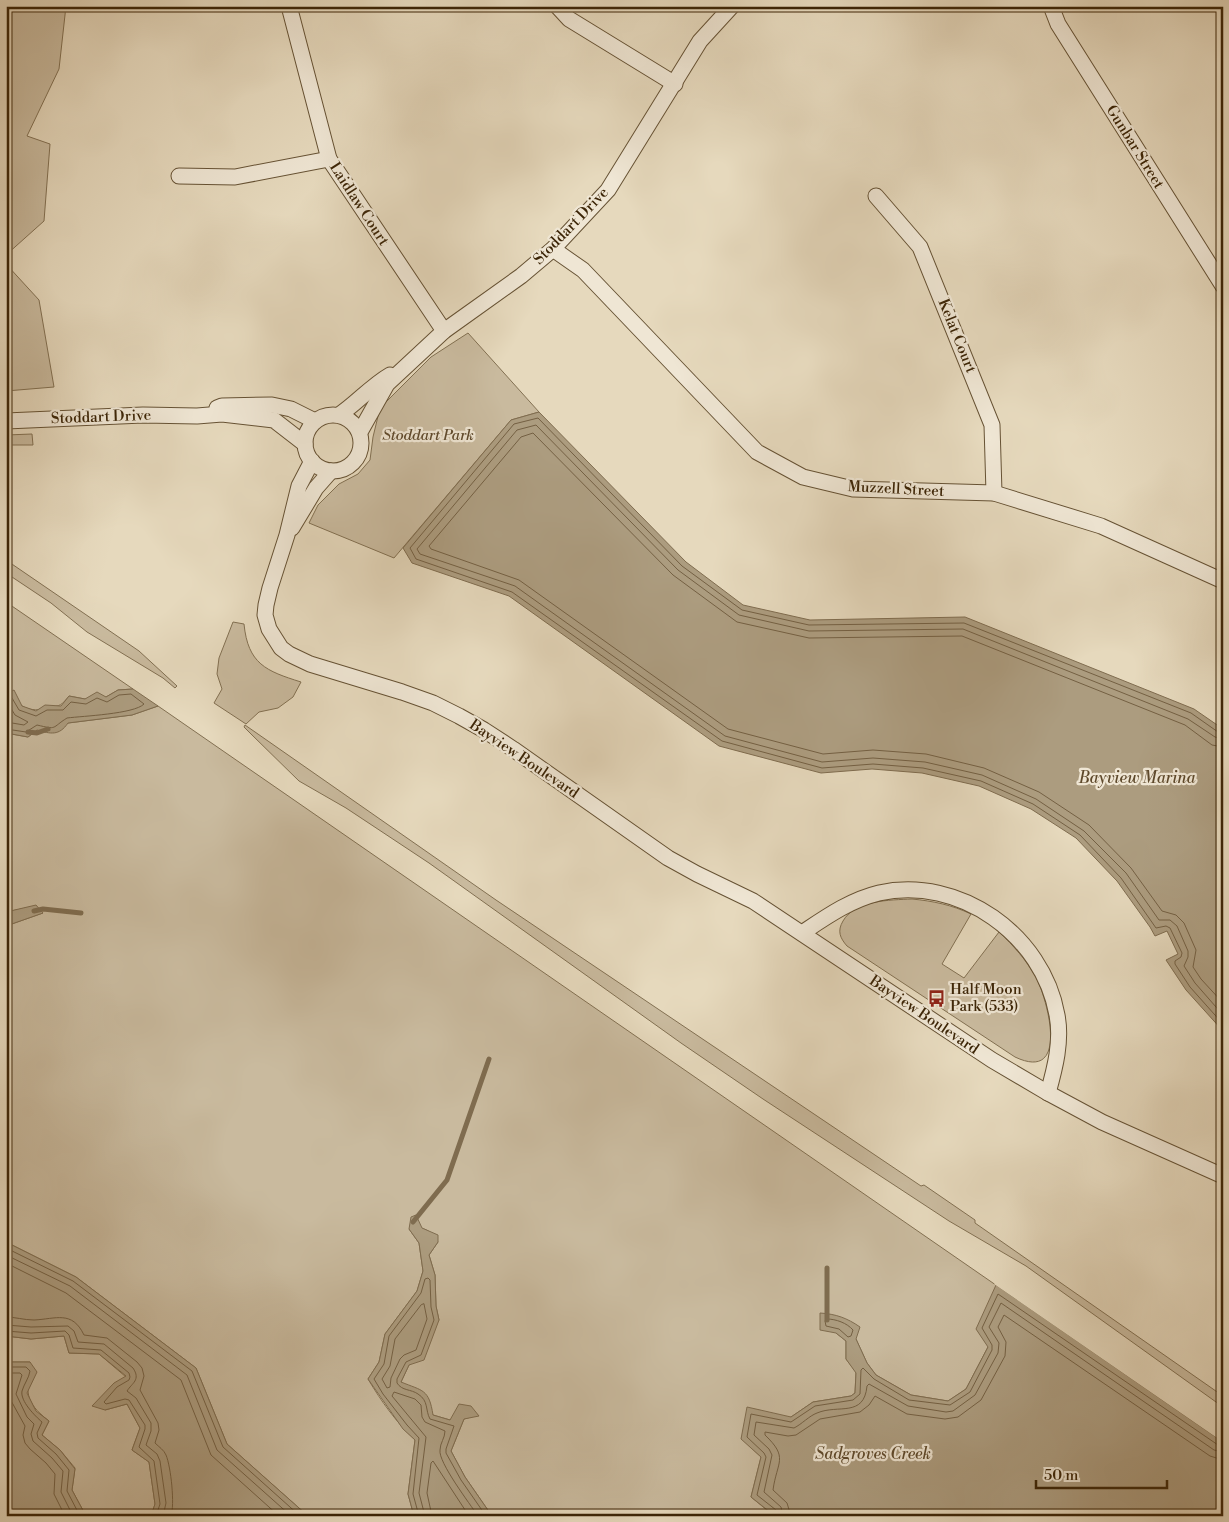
<svg xmlns="http://www.w3.org/2000/svg" width="1229" height="1522" font-family="'Libre Bodoni',serif">
<rect width="100%" height="100%" fill="#e6d9bd"/>
<filter id="stains"><feTurbulence type="fractalNoise" baseFrequency=".004" numOctaves="4"/><feColorMatrix values="0 0 0 0 .2 0 0 0 0 .09 0 0 0 0 .02 0 0 0 .5 -.17"/></filter>
<radialGradient id="worn" r=".72"><stop offset=".6" stop-color="#630" stop-opacity="0"/><stop offset="1" stop-color="#630" stop-opacity=".3"/></radialGradient>
<g fill="#c9ba9e" stroke="#827052">
<polygon points="6,6 66,6 59,69 27,136 50,144 44,221 6,255"/>
<polygon points="6,264 39,300 54,387 6,391"/>
<polygon points="468,333 539,412 511,420 394,558 309,523 318,505 339,484 358,474 370,460 373,437 380,408 431,357"/>
<polygon points="32,434 33,445 6,445 6,435"/>
<polygon points="6,560 139,651 177,686 175,688 163,678 87,632 51,603 6,573"/>
<path d="M6,602L133,689L118,690L106,697L85,699L69,696C62,705 60,706 49,708C28,713 22,707 6,694Z"/>
<path d="M233,622L244,624C248,664 266,671 301,682L293,697L278,708L259,712L246,724L214,703L222,689L217,674L219,658Z"/>
<path d="M158,706L1223,1442V1516L988,1347L966,1389L948,1401L911,1395L876,1375L867,1363L856,1339L836,1333L846,1341V1359L856,1372L855,1393L851,1396L813,1402L791,1417L741,1438L761,1457L751,1497L774,1516H492L465,1477L451,1451L464,1419L478,1415L450,1420L433,1415L401,1382L409,1365L439,1320L436,1306L435,1275L429,1255L438,1242C429,1229 425,1227 409,1229L419,1243L423,1271L417,1291L385,1334L379,1362L368,1379C381,1401 396,1422 415,1440L408,1494L414,1516H357L355,1513L308,1516L227,1444L196,1368L76,1277L6,1242V926L43,913L36,906L6,912V733L28,737L37,730L68,723L132,715Z"/>
<polygon points="245,725 496,900 921,1186 924,1185 975,1220 975,1223 1223,1396 1223,1407 1026,1266 949,1221 763,1099 681,1043 429,863 346,808 299,781 251,734 244,727"/>
<path d="M912,899C933,901 952,905 971,914L942,964L964,978L999,932C1014,946 1026,960 1036,977C1048,1001 1070,1083 1015,1057L847,946C840,938 837,931 843,921C855,900 890,900 912,899Z"/>
<path d="M6,1336L31,1339L64,1336L69,1353L99,1354L126,1377L105,1410L127,1404L140,1428L132,1450L149,1462L155,1504L151,1516H86L72,1490L75,1468L60,1450L42,1435L49,1421C23,1401 27,1392 30,1362H6Z"/>
</g>
<g fill="#ac9c7f" stroke="#7f6c4f">
<polygon points="539,412 686,562 743,605 810,620 965,617 1194,709 1223,729 1223,1031 1186,990 1166,960 1178,954 1167,931 1155,936 1150,927 1117,881 1076,838 1031,809 979,786 922,773 872,769 821,773 719,746 509,596 412,563 403,548 511,420"/>
<path d="M133,689L158,706L132,715L68,723C59,736 51,734 37,730L28,737L6,733V694L14,690L22,706L36,711L45,705L61,706L69,696L85,699L97,692L106,697L118,690Z"/>
<polygon points="36,905 43,913 6,926 6,912"/>
<path d="M416,1215L422,1228L438,1235V1242L429,1255L435,1275L436,1306L439,1320L424,1360L409,1365L401,1382C423,1391 429,1389 433,1415L450,1420L459,1404L471,1406L479,1416L464,1419L451,1451L465,1477L492,1516H414L408,1494L415,1440L403,1429L368,1379L379,1362L385,1334L417,1291L423,1271L419,1243L409,1229L411,1217Z"/>
<polygon points="6,1242 76,1277 196,1368 227,1444 308,1516 151,1516 155,1504 149,1462 132,1450 140,1428 127,1404 105,1410 92,1406 114,1383 126,1376 99,1354 69,1353 64,1336 31,1339 6,1336"/>
<path d="M996,1285L1223,1442V1516H775L751,1497L761,1457L741,1439L747,1407L791,1417L813,1402L851,1396L855,1393L856,1373L846,1359V1341L836,1333L820,1330V1313C836,1314 847,1318 860,1327L856,1339L867,1363L876,1375L911,1395L948,1401L966,1389L988,1347L976,1329Z"/>
<polygon points="6,1362 30,1362 37,1372 27,1393 36,1411 49,1421 42,1435 60,1450 75,1469 72,1490 86,1516 6,1516"/>
</g>
<polygon fill="#e6d9bd" points="995,1283 1223,1439 1223,1442 994,1284"/>
<g fill="none" stroke-linecap="round" stroke-linejoin="round">
<g stroke="#746043" stroke-width="1">
<path d="M6,698H12L19,710L36,716L47,710H63L71,702L86,704L97,698L107,702L119,695L131,694L144,704C134,714 83,716 67,718C51,728 58,730 37,725L26,732L6,729"/>
<polyline points="6,704 9,705 15,715 28,722 24,725 6,722"/>
<polyline points="1223,733 1218,732 1191,713 964,623 809,625 742,610 682,566 538,418 514,424 410,548 416,559 512,592 722,741 822,768 873,764 923,768 981,781 1033,804 1080,835 1121,878 1156,928 1166,926 1170,928 1182,953 1181,957 1175,961 1175,964 1190,987 1223,1024"/>
<polyline points="1223,739 1215,737 1188,719 963,629 809,631 739,615 678,570 536,425 517,430 417,549 420,554 515,586 725,736 822,762 873,758 925,762 982,775 1036,799 1084,831 1126,873 1159,920 1170,920 1177,926 1188,951 1188,957 1184,966 1195,983 1223,1015"/>
<polyline points="1223,747 1212,745 1185,725 962,636 809,638 737,622 673,575 533,433 521,437 429,546 431,549 519,580 728,729 823,754 873,750 926,754 984,768 1039,792 1089,825 1131,868 1162,911 1176,915 1184,923 1196,950 1193,967 1201,979 1223,1003"/>
<polyline points="6,1248 73,1281 192,1371 223,1447 300,1516"/>
<polyline points="6,1255 70,1286 187,1375 217,1450 291,1516"/>
<polyline points="6,1263 66,1293 181,1380 211,1455 279,1516"/>
<polygon points="424,1304 427,1319 416,1350 404,1355 400,1359 391,1378 390,1387 387,1388 382,1379 390,1366 395,1339 421,1305"/>
<path d="M6,1317C15,1317 24,1320 34,1320C56,1319 72,1310 84,1335L107,1338L137,1362L142,1368L144,1376L140,1390L158,1423L159,1430L155,1443C159,1447 164,1450 166,1455C171,1467 175,1505 171,1516"/>
<path d="M827,1319C836,1319 847,1323 853,1330L851,1336L848,1337L839,1329L826,1326L825,1321Z"/>
<path d="M6,1325L31,1327L68,1326L74,1331L78,1342L104,1344L133,1368C141,1380 132,1383 127,1391L136,1398L151,1423V1431L146,1445L157,1454L160,1461L166,1503L163,1516"/>
<polyline points="6,1331 31,1333 65,1331 69,1335 73,1348 101,1350 129,1373 130,1377 129,1380 117,1387 104,1402 106,1404 125,1399 129,1400 145,1425 145,1429 139,1447 154,1461 160,1504 156,1516"/>
<path d="M6,1367H26L30,1371C29,1378 24,1384 22,1391C20,1401 35,1416 42,1422L37,1433L38,1438L56,1454L69,1470L67,1491L80,1516"/>
<polyline points="6,1373 20,1373 22,1375 16,1394 27,1417 34,1424 31,1434 33,1441 52,1458 63,1471 61,1492 73,1516"/>
<polyline points="6,1381 10,1383 9,1397 25,1426 23,1435 25,1443 30,1449 46,1463 55,1474 54,1494 65,1516"/>
<path d="M419,1516L413,1494L419,1438L407,1425L383,1394L374,1379L384,1364L389,1336L421,1293L425,1279L428,1278L430,1280L431,1307L434,1320L421,1355L406,1362L397,1379V1383C402,1391 411,1389 418,1394C429,1401 425,1410 430,1419L454,1426L446,1449V1453L461,1480L486,1516"/>
<path d="M425,1516L419,1493L426,1437L392,1396L394,1392L415,1399L421,1405L422,1417L425,1422L445,1431C445,1438 440,1443 440,1450C438,1462 470,1504 478,1516"/>
<polyline points="432,1516 427,1493 431,1463 433,1461 469,1516"/>
<polyline points="777,1516 776,1510 757,1495 766,1457 764,1453 747,1437 751,1414 791,1422 815,1406 853,1400 860,1394 861,1370 863,1368 874,1379 909,1400 950,1405 970,1392 992,1350 992,1345 982,1328 998,1294 1218,1445 1223,1446"/>
<path d="M783,1516L781,1507L764,1492L772,1455L769,1449L754,1435L756,1422L794,1428C802,1424 809,1416 817,1413C838,1404 864,1418 867,1386L869,1384L908,1406L946,1412L953,1411L975,1395L998,1353L999,1343L989,1327L1001,1303L1214,1450L1223,1452"/>
<path d="M791,1516L787,1503L773,1490C777,1461 789,1458 765,1435V1432L788,1436L796,1435L820,1419L860,1412L869,1405L875,1396L907,1414L945,1419L958,1417L981,1400L1005,1356L1006,1342L998,1327L1004,1315L1210,1456L1223,1460"/>
</g>
<g stroke="#7f6c4f" stroke-width="5">
<polyline points="28,732 37,733 48,729"/>
<polyline points="34,911 43,909 81,913"/>
<polyline points="413,1222 447,1180 489,1059"/>
<polyline points="827,1320 827,1268"/>
</g>
<defs>
<g id="minor">
<polyline points="289,6 329,159 444,331"/>
<polyline points="557,6 569,19 675,84"/>
<polyline points="1051,6 1058,24 1223,286"/>
<polyline points="179,176 235,177 329,159"/>
<polyline points="876,196 920,247 992,425 994,493"/>
<polyline points="553,249 583,270 757,452 803,477 853,489 994,493 1101,526 1223,581"/>
<polyline points="217,408 222,406 272,405 291,409 315,421"/>
<circle cx="333" cy="443" r="28"/>
<path d="M339,415C357,403 371,386 390,375"/>
<polyline points="6,421 143,415 197,416 222,414 274,420 305,444"/>
<polyline points="360,432 387,384 444,331 521,276 553,249 608,190 700,41 732,6"/>
<polyline points="312,461 299,486 287,535 270,588 266,605 265,615 269,629 281,648 289,654 310,664 402,692 433,703 459,716 484,730 513,749 668,858 697,874 753,901 992,1060 1048,1093 1102,1122 1223,1176"/>
<polyline points="292,528 316,488 331,471"/>
<path d="M802,933C826,917 850,900 879,893C959,875 1043,935 1057,1015C1062,1041 1055,1068 1048,1093"/>
</g>
</defs>
<use href="#minor" stroke="#665234" stroke-width="17"/>
<use href="#minor" stroke="#efe6d4" stroke-width="15"/>
</g>
<defs>
<symbol id="bus-bare" viewBox="-9 -9 18 18"><path d="M-5-6H5V4H4V6H2V4H-2V6H-4V4H-5ZM-3.5-4V0h7V-4ZM-3.5 1.2v1.5H-2V1.2ZM2 1.2v1.5H3.5V1.2Z" fill="#8f2418" stroke="#efe6d4" stroke-width="2.5" paint-order="stroke"/></symbol>
</defs>
<g fill-rule="evenodd">
<use href="#bus-bare" x="924" y="986" width="25" height="25"/>
</g>
<g text-anchor="middle" dominant-baseline="central" stroke-width="4.5" stroke-linejoin="round" paint-order="stroke">
<g font-size="15" fill="#3c2507" stroke="#efe6d4">
<text transform="translate(1135 147) rotate(58)">Gunbar Street</text>
<text transform="translate(359 204) rotate(57)">Laidlaw Court</text>
<text transform="translate(571 226) rotate(-46)">Stoddart Drive</text>
<text transform="translate(957 336) rotate(68)">Kelat Court</text>
<text transform="translate(101 417) rotate(-2)">Stoddart Drive</text>
<text transform="translate(896 489) rotate(3)">Muzzell Street</text>
<text transform="translate(524 759) rotate(34)">Bayview Boulevard</text>
<text transform="translate(924 1015) rotate(34)">Bayview Boulevard</text>
</g>
<g font-size="15" font-style="italic" fill="#5f4a2d" stroke="#efe6d4">
<text x="428" y="435">Stoddart Park</text>
</g>
<g font-size="15" fill="#3c2507" stroke="#efe6d4" text-anchor="start">
<text x="950" y="989">Half Moon<tspan x="950" dy="17">Park (533)</tspan></text>
</g>
<g font-size="16" font-style="italic" fill="#5e492b" stroke="#efe6d4">
<text x="1137" y="778">Bayview Marina</text>
<text x="873" y="1454">Sadgroves Creek</text>
</g>
</g>
<rect width="1229" height="1522" fill="none" stroke="#e6d9bd" stroke-width="25"/>
<rect x="8" y="8" width="1214" height="1507" fill="none" stroke="#3c2507" stroke-width="2.5"/>
<rect x="12" y="12" width="1204" height="1497" fill="none" stroke="#3c2507"/>
<path d="M1036 1480v8h131v-8" fill="none" stroke="#3c2507" stroke-width="2.5"/>
<text x="1044" y="1480" font-size="15" fill="#3c2507" stroke="#efe6d4" stroke-width="4" paint-order="stroke">50 m</text>
<rect width="100%" height="100%" filter="url(#stains)"/>
<rect width="100%" height="100%" fill="url(#worn)"/>
</svg>
